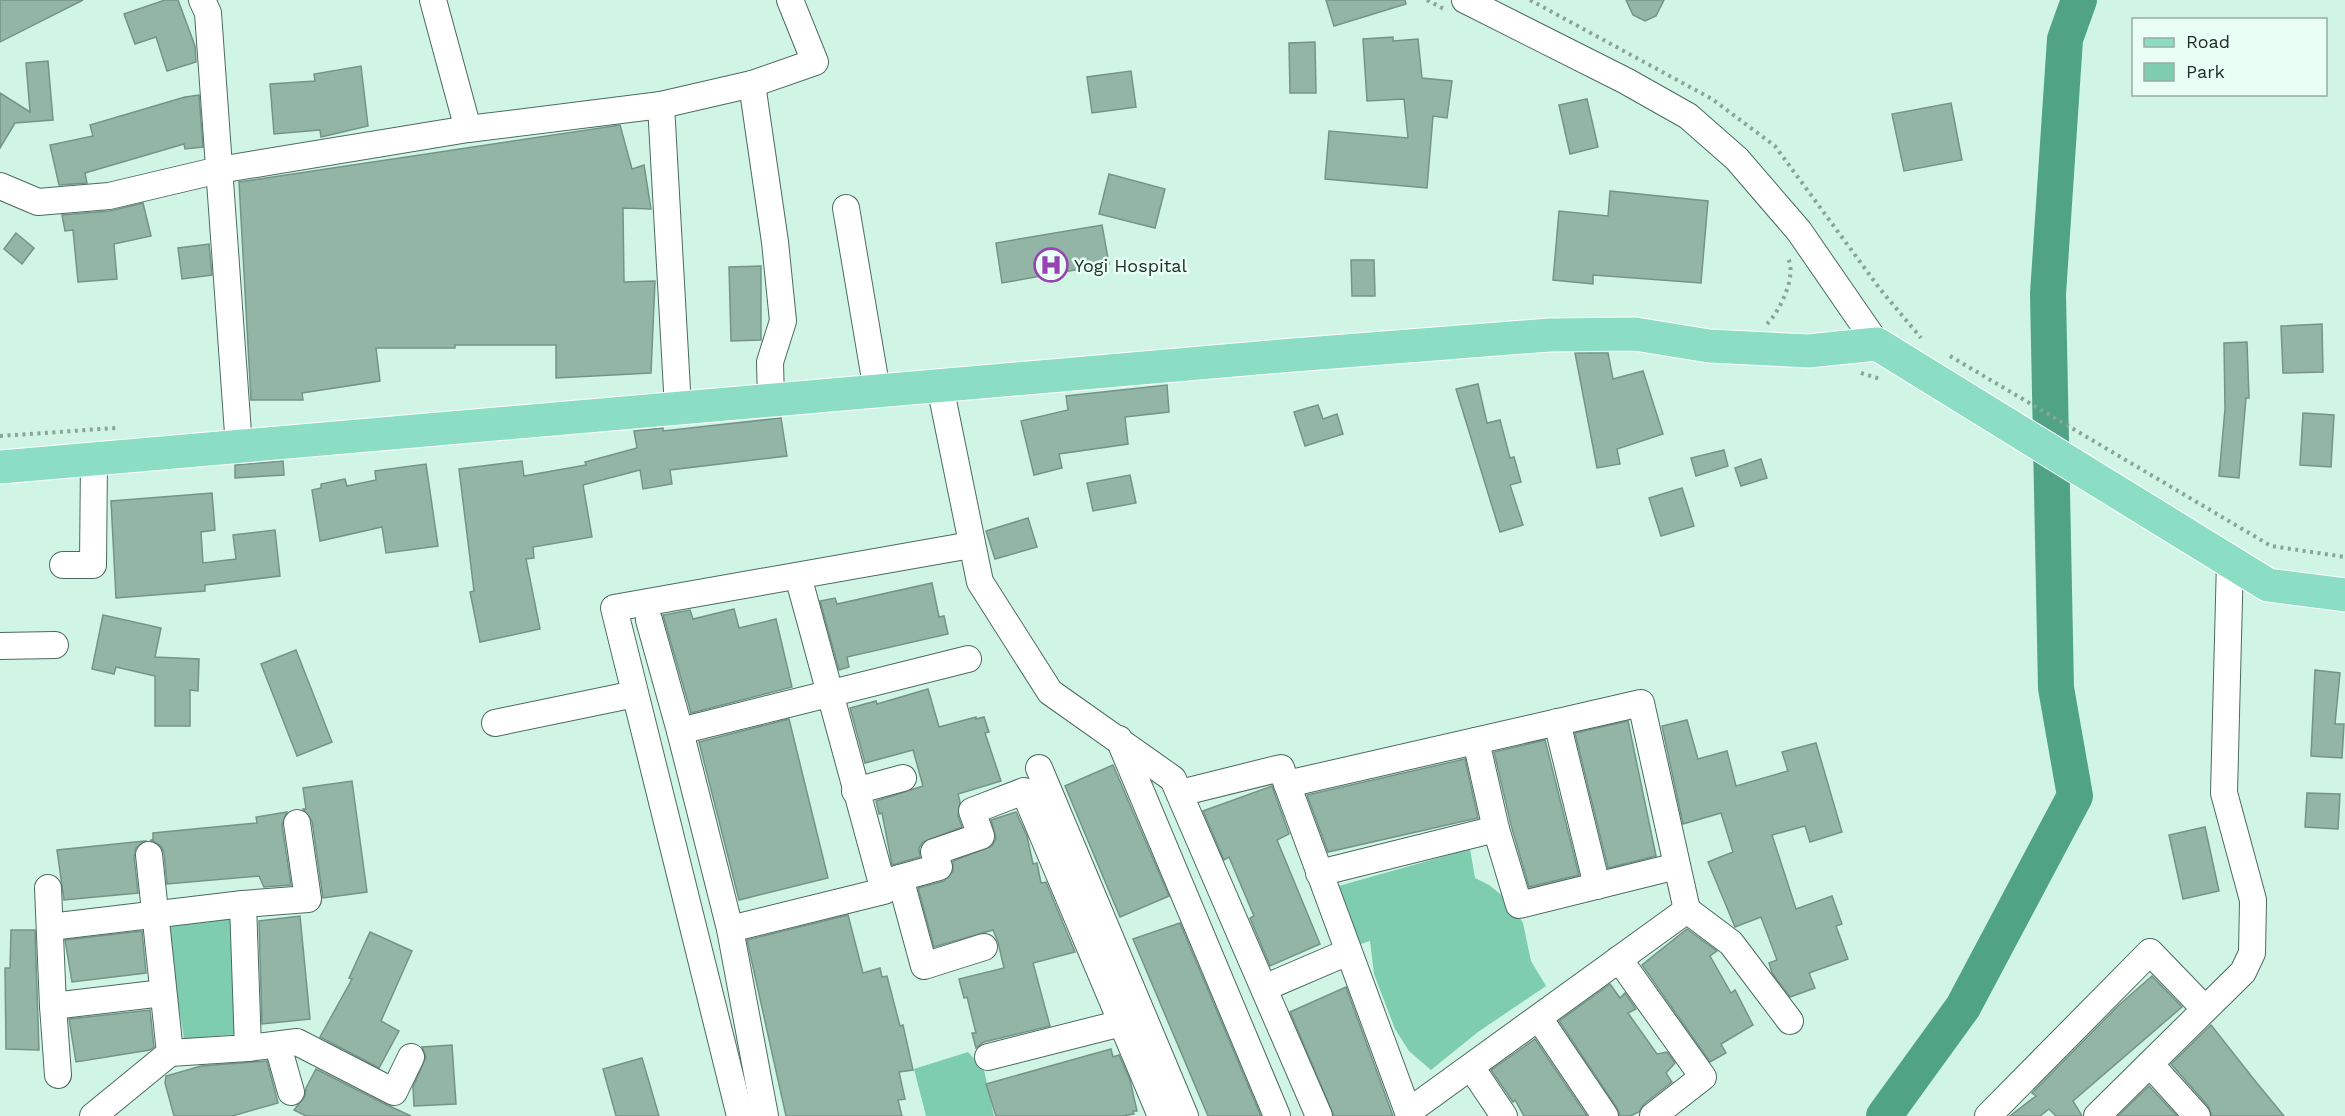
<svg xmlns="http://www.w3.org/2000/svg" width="2345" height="1116" font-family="'Work Sans',sans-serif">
<rect width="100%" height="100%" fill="#d1f5e5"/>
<g fill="#7dcdae">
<polygon points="1470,849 1475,878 1489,885 1509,901 1523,923 1531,961 1546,986 1478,1032 1431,1070 1409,1051 1395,1029 1374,974 1370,941 1355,946 1335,887"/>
<polygon points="240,918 241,1034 184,1039 166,926"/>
<polygon points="968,1052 984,1070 994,1116 926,1116 914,1069"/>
</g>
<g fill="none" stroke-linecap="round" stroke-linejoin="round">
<polyline stroke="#50a485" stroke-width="36" points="1884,1116 1963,1007 2075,796 2056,688 2048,294 2065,39 2079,0"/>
</g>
<g fill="#93b5a6" stroke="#749486" stroke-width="1.5">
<polygon points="0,0 83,0 0,42"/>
<polygon points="165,0 178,0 195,46 196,62 167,71 156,37 135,44 124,14"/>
<polygon points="1326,0 1405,0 1406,4 1334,26"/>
<polygon points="1626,0 1664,0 1656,16 1645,21 1633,15"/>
<polygon points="1393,37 1393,41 1418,39 1422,78 1452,81 1447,118 1433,116 1427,188 1325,179 1329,131 1408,138 1404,99 1367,101 1363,39"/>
<polygon points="1315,42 1316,93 1290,93 1289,43"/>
<polygon points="48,61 53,120 15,123 0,148 0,93 30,112 26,63"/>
<polygon points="361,66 368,126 321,137 320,130 274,134 270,84 315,81 314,74"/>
<polygon points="1131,71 1136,107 1092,113 1087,77"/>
<polygon points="199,95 203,147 185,149 184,144 85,173 87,183 59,185 50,145 93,136 90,125 185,97"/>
<polygon points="1587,99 1598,147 1570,154 1559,105"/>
<polygon points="1951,103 1962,160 1904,171 1892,114"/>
<polygon points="620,125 632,169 644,165 651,209 623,208 624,282 655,281 651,373 556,378 556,345 455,345 455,348 376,348 380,381 302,393 303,400 251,400 239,182"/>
<polygon points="1109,174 1165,189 1155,228 1099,214"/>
<polygon points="1610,191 1708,201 1701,283 1593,275 1593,284 1553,280 1559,211 1608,216"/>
<polygon points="143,203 151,236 114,244 117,279 78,282 73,230 65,231 62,215 110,211"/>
<polygon points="1102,225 1109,264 1002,283 996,243"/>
<polygon points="16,233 34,248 22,264 4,249"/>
<polygon points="209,244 212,275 182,279 178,248"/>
<polygon points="1351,260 1374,260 1375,296 1352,296"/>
<polygon points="761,266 761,340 731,341 729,267"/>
<polygon points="2322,324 2323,372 2283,373 2281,326"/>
<polygon points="2247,342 2249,398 2246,398 2239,478 2219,476 2225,409 2224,343"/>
<polygon points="1575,353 1608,353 1613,379 1643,371 1663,434 1617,449 1620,464 1597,468"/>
<polygon points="1478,384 1487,423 1500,420 1510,458 1514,457 1521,482 1510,485 1523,525 1500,532 1456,389"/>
<polygon points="1167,385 1169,412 1125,417 1128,444 1059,454 1062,468 1034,475 1021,421 1068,410 1066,396"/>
<polygon points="1318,405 1323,419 1337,414 1343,434 1305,446 1294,412"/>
<polygon points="2303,413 2334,415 2331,467 2300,465"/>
<polygon points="781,418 787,456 670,470 672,484 643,489 640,470 583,485 592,537 533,547 534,558 526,559 540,629 480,642 470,592 474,591 459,469 522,461 524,476 586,465 585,462 637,448 634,431 663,428 663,431"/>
<polygon points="1724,450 1728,466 1696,476 1691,458"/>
<polygon points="1761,459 1767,478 1741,486 1735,468"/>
<polygon points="283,461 284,475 235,478 235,465"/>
<polygon points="426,464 438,546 386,553 382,527 320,541 312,490 321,488 321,484 345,479 347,486 376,480 375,471"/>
<polygon points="1130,475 1136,503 1093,511 1087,483"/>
<polygon points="1682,488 1694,526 1661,536 1649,498"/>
<polygon points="212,493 215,530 201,532 203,563 236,559 233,535 275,530 280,576 205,585 205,591 116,598 111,501"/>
<polygon points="1028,518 1037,547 995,559 986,531"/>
<polygon points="932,583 939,617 944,616 948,634 847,657 849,667 839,670 820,601 835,598 837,604"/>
<polygon points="734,609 739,628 776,619 792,687 691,713 663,615 690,610 693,619"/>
<polygon points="103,615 161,628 155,657 199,659 198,691 190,690 190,726 155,726 155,676 116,667 114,674 92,669"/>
<polygon points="296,650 332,742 297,756 261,664"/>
<polygon points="2315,670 2340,673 2335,724 2344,724 2342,758 2311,756"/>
<polygon points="928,689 939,727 976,717 976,719 984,717 989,732 985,733 1001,781 958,794 960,802 958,816 962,827 923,842 919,848 920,857 892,865 882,813 879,814 876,801 923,786 913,750 865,763 850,708 876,701 877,704"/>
<polygon points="789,719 828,878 739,900 699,742"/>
<polygon points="1687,720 1698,759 1727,751 1736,786 1788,771 1782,752 1816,743 1842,832 1810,842 1805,826 1772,835 1796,909 1832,896 1842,924 1836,926 1848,959 1809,973 1815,988 1790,997 1772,973 1769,963 1777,960 1761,917 1735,927 1708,862 1733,852 1721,813 1683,824 1662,726"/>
<polygon points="1628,721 1656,856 1608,868 1575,733"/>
<polygon points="1545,740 1579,875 1529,887 1511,825 1494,752"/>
<polygon points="1465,759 1478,818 1328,852 1307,795"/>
<polygon points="1113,765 1169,896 1120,917 1065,786"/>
<polygon points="352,781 367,892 323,898 312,821 303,809 306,809 303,788"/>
<polygon points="1272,786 1289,834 1277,840 1320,944 1270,966 1250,918 1254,916 1229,857 1224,860 1203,811"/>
<polygon points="2307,793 2340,794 2338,829 2305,827"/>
<polygon points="287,812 282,825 291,885 264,887 259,876 167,884 164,853 161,846 150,840 153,840 153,833 257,823 256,817"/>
<polygon points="1016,812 1027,836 1033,864 1037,863 1041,883 1046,882 1075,952 1033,963 1050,1026 984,1042 976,1048 972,1033 976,1033 967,997 964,998 959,979 1004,968 998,942 993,930 934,947 918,888 944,881 953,871 953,861 992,846 996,838 991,820"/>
<polygon points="2205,827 2219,891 2183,899 2169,835"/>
<polygon points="145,841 136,848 134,856 138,893 64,900 57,850"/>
<polygon points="848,915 863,973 880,968 882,977 887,976 900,1026 903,1025 913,1070 899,1072 905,1099 898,1100 902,1116 786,1116 747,940"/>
<polygon points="300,916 310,1019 262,1024 259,921"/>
<polygon points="1180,923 1261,1116 1208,1116 1133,939"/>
<polygon points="1687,929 1717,951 1710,956 1731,993 1735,990 1753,1025 1721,1044 1726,1053 1710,1062 1642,965"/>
<polygon points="11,930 35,930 39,1050 6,1049 5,968 10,968"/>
<polygon points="142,931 146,973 72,982 65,940"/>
<polygon points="370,932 412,951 381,1021 399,1031 379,1068 320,1037 352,979 349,978"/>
<polygon points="2152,976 2182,1007 2073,1101 2082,1116 2056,1116 2049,1109 2040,1116 2010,1116 2036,1096 2032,1093 2119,1005"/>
<polygon points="1610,984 1620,998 1625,993 1636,1009 1628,1013 1657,1054 1667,1052 1675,1063 1666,1073 1672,1082 1644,1104 1639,1112 1630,1116 1620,1116 1617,1108 1559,1021"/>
<polygon points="1346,987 1393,1116 1334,1116 1290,1012"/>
<polygon points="150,1010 154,1047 150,1050 76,1062 69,1019"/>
<polygon points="2211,1025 2256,1082 2284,1116 2212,1116 2208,1106 2171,1064"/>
<polygon points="1535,1039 1587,1116 1524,1116 1515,1100 1513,1102 1491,1070"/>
<polygon points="452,1045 456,1104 414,1106 413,1087 426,1057 422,1047"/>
<polygon points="1111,1049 1113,1057 1119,1055 1130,1080 1137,1111 1133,1111 1134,1114 1122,1116 996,1116 986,1084"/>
<polygon points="642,1058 659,1116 616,1116 603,1069"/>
<polygon points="267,1061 278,1103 232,1116 174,1116 165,1083 166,1076 201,1066"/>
<polygon points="316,1069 387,1105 411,1116 306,1116 294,1110 305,1096 306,1088"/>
<polygon points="2149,1086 2177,1116 2118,1116"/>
</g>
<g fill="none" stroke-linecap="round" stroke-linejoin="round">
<defs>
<g id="minor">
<polyline points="202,0 208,13 239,447"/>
<polyline points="433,0 468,129"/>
<polyline points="1465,0 1626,81 1688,116 1737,159 1799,231 1877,344"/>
<polyline points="752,84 775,242 783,321 770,362 771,400"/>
<polyline points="661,105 752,84 815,62 790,0"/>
<polyline points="0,186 38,202 109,196 219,170 468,129 661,105 678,408"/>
<polyline points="846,208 877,391"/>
<polyline points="940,386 980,582 1050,692 1173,779 1319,1116"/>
<polyline points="63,565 93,565 94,459"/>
<polyline points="649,620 680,731 968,659"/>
<polyline points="0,646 55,645"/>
<polyline points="1557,722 1597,886"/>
<polyline points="495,723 635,694"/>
<polyline points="680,731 730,929 765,1116"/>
<polyline points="1119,739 1277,1116"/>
<polyline points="1476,741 1496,829"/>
<polyline points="1039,768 1185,1116"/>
<polyline points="855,791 903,778"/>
<polyline points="1180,793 1281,768 1287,784"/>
<polyline points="149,855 170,1053"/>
<polyline points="1319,873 1496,829 1519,905 1677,866"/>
<polyline points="900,878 924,966 984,947"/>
<polyline points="882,883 939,867 934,852 981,836 972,811 1024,791 1161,1116"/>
<polyline points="48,888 53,1006"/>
<polyline points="243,904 308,899 297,823"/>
<polyline points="1687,910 1731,943 1790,1021"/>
<polyline points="50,927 243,904 248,1048 170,1053 93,1116"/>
<polyline points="730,929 884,891 798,576"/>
<polyline points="1619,959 1703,1077 1653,1116"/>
<polyline points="1264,988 1348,952"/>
<polyline points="1539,1018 1605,1116"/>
<polyline points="278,1046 291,1092"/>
<polyline points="248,1048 297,1042 394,1092 411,1057"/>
<polyline points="988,1057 1122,1023"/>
<polyline points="2150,1064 2197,1116"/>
<polyline points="1471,1067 1504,1116"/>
<polyline points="58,1075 53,1006 163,993"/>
<polyline points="1408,1112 1687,910 1641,703 1287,784 1408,1112 1410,1116"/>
<polyline points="740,1116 614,608 971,545"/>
<polyline points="1988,1116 2150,952 2205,1009"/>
<polyline points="2097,1116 2243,972 2252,953 2253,900 2224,793 2230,561"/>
</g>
<polyline id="major" points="0,467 1281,356 1549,335 1635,334 1709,346 1808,351 1877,344 2268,585 2345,595"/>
</defs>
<use href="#minor" stroke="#4b6b5e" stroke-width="28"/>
<use href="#major" stroke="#fff" stroke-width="35"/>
<g stroke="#89a498" stroke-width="4" stroke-dasharray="3 4.5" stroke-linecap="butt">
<polyline points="1427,0 1446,10"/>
<polyline points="1530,0 1712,99 1775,146 1880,289 1921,338"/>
<path d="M1767,324C1780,311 1797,276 1788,258"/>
<polyline points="1950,356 2271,546 2345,557"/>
<polyline points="1861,373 1880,379"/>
<polyline points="0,436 116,428"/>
</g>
<use href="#minor" stroke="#fff" stroke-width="26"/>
<use href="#major" stroke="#8bddc3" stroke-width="33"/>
</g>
<defs>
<symbol id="hospital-ring" viewBox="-11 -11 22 22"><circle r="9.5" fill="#e9fef5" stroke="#9743b2" stroke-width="1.5"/><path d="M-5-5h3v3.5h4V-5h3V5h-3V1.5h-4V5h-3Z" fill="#9743b2"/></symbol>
</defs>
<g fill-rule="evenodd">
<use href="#hospital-ring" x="1032" y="246" width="38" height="38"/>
</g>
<g text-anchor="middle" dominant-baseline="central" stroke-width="5" stroke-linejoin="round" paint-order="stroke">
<g font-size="18" fill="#202e28" stroke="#e9fef5" text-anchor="start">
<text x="1074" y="265">Yogi Hospital</text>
</g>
</g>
<rect x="2132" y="18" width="195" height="78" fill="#e9fef5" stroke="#99aba3" stroke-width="1.5"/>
<rect x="2144" y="38" width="30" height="9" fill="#8bddc3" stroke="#99aba3" stroke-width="1.5"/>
<text x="2186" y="48" font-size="18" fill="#202e28">Road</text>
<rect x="2144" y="63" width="30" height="18" fill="#7dcdae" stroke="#99aba3" stroke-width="1.5"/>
<text x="2186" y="78" font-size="18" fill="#202e28">Park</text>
</svg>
